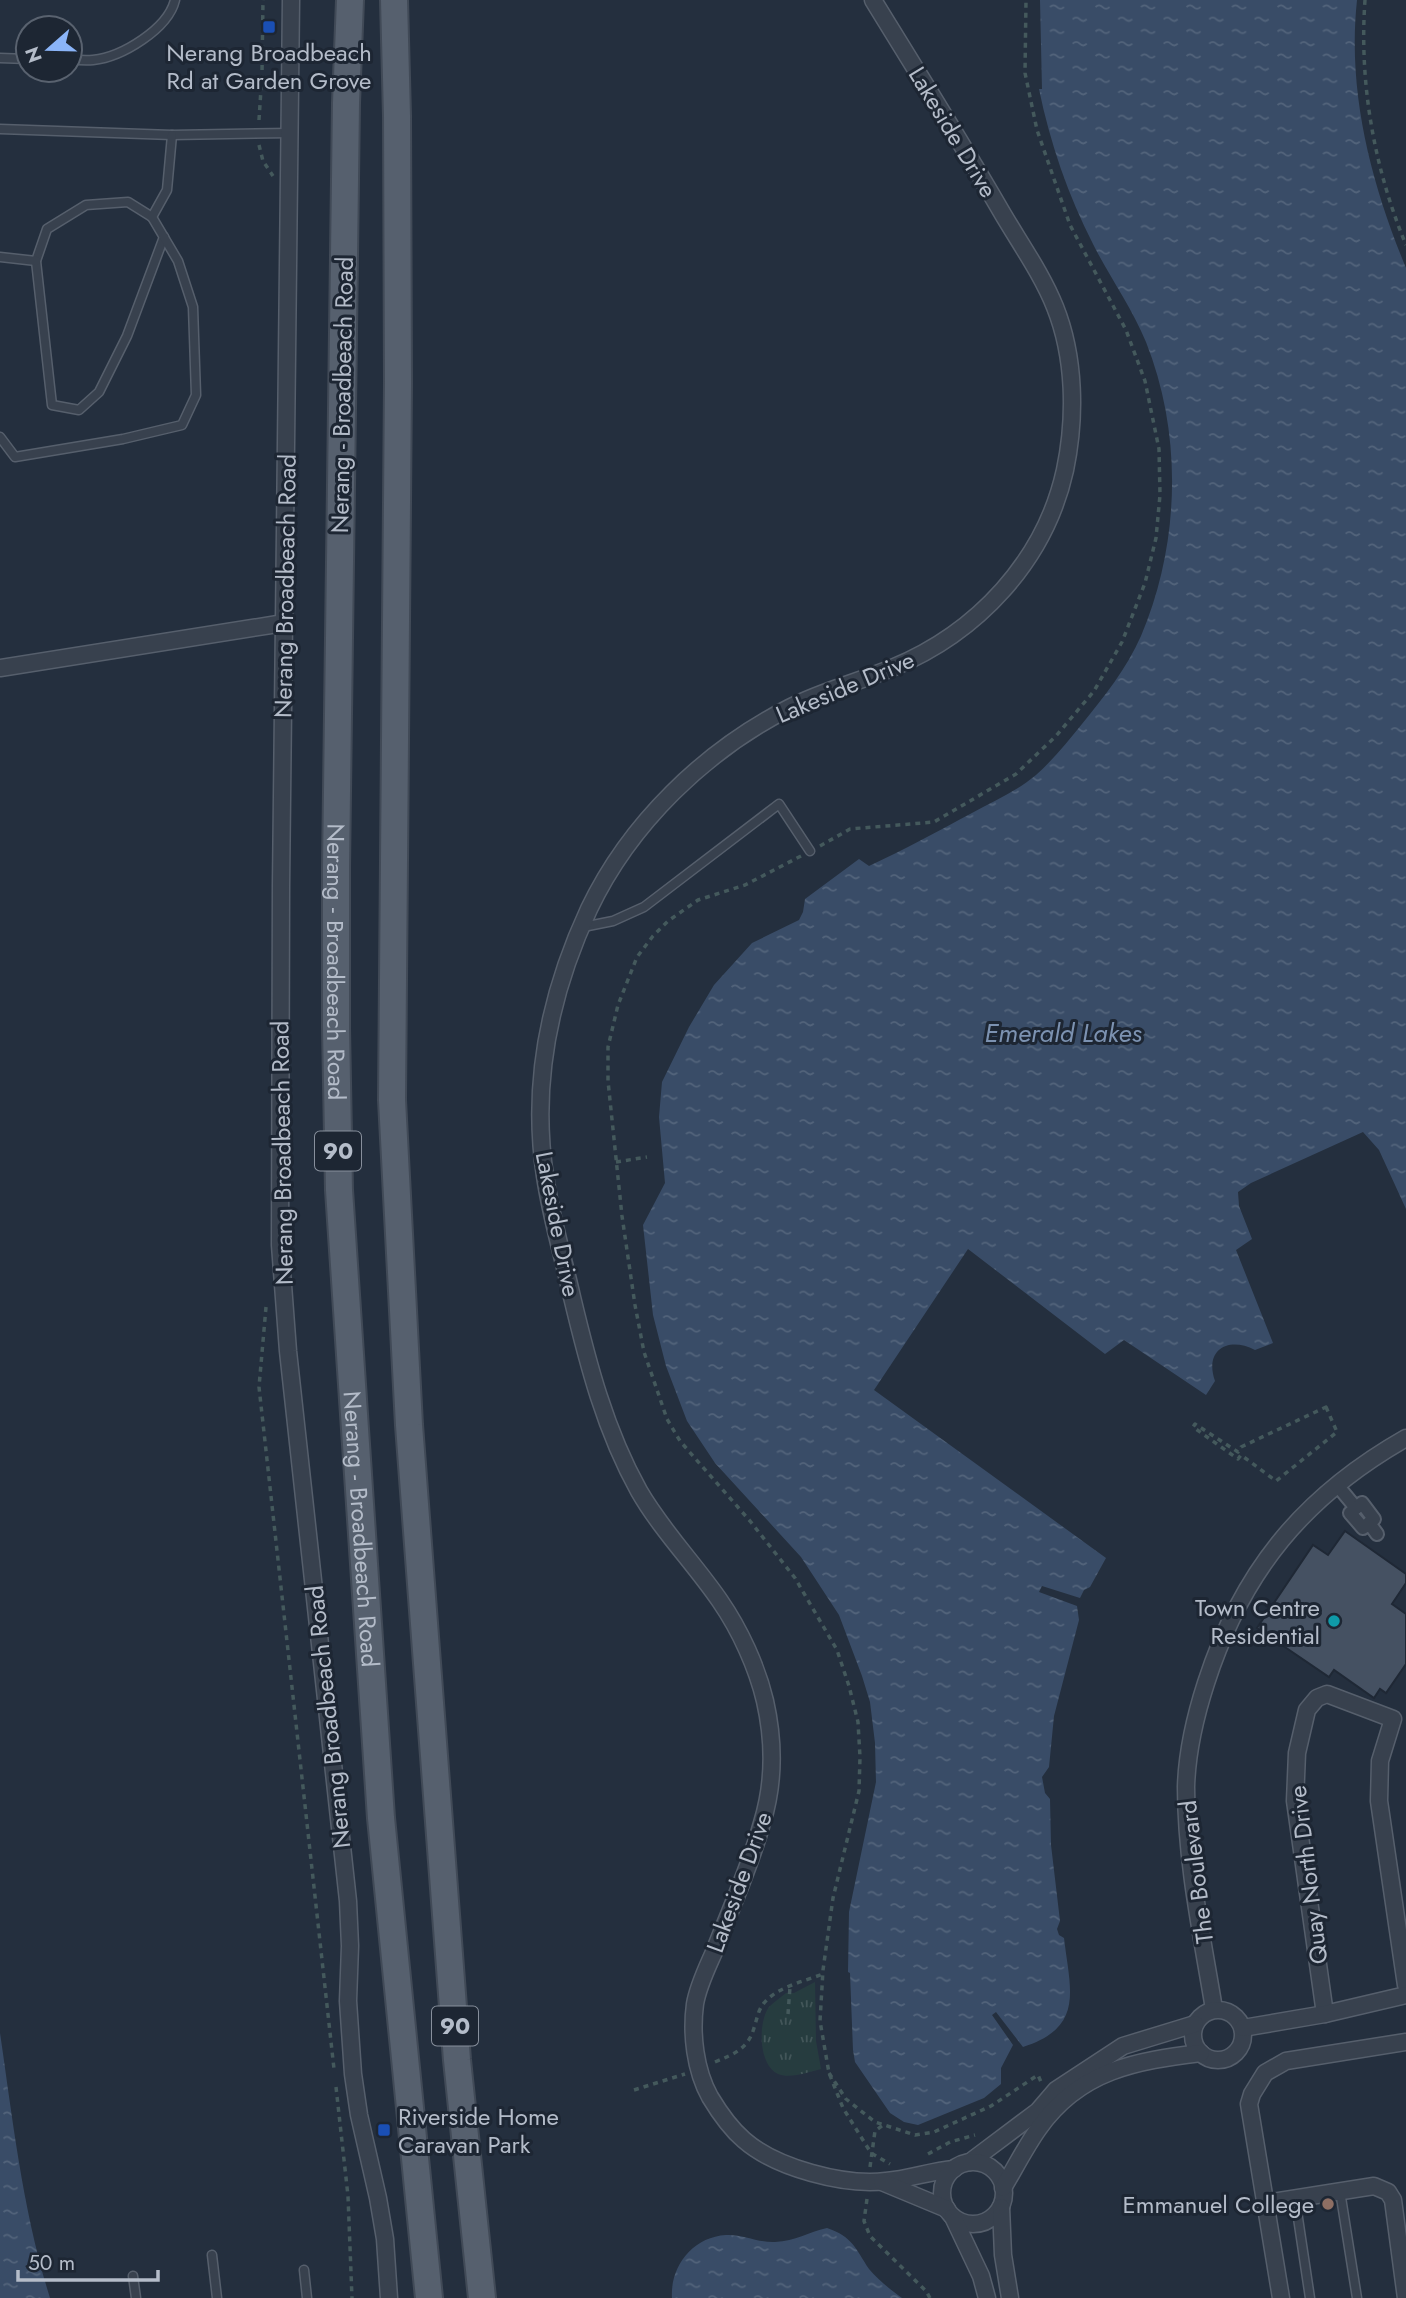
<svg xmlns="http://www.w3.org/2000/svg" width="1406" height="2298" font-family="Jost,sans-serif">
<defs>
<pattern id="grass-tufts" width="24" height="20" patternUnits="userSpaceOnUse" patternTransform="scale(1.75)"><rect width="24" height="20" fill="#263c3f"/><path d="M3 7l-1-3M5 7V3M7 7l1-3M15 17l-1-3M17 17v-4M19 17l1-3" fill="none" stroke="#435659"/></pattern>
<pattern id="water-ripples" width="26" height="14" patternUnits="userSpaceOnUse" patternTransform="scale(1.75)"><rect width="26" height="14" fill="#394c67"/><path d="M2 4q2-2 4 0t4 0M15 11q2-2 4 0t4 0" fill="none" stroke="#53647b"/></pattern>
</defs>
<rect width="100%" height="100%" fill="#242f3e"/>
<path fill="url(#grass-tufts)" d="M815,1982L816,2041L821,2069C809,2072 790,2079 778,2074C758,2065 758,2022 769,2007C774,2002 781,1997 786,1993H794Z"/>
<g fill="url(#water-ripples)">
<path d="M1040,0H1357C1347,92 1371,183 1406,268V1209L1379,1150L1363,1132L1251,1183L1238,1192L1239,1206L1252,1239L1236,1250L1273,1343L1255,1350C1228,1336 1204,1350 1215,1381L1206,1395L1124,1340L1105,1354L968,1249L874,1390L1106,1558L1090,1587L1084,1590L1080,1598L1042,1586L1039,1592L1077,1606L1079,1620L1054,1716L1049,1767L1042,1777L1045,1793L1050,1799L1051,1845L1060,1921L1057,1929L1059,1935L1064,1938C1070,1990 1085,2027 1023,2047L996,2012L992,2015L1013,2045L1001,2068V2084L984,2098L918,2125L904,2122L890,2113L855,2062L853,2050L850,1973L848,1972L849,1912L876,1782L875,1743L870,1702L862,1676L839,1615L801,1557L715,1463L687,1421L666,1366L653,1315L643,1225L665,1183L659,1117L662,1082L689,1027L714,985L752,943L799,920L803,912L805,899L859,859L869,866C904,850 938,831 972,813C994,801 1017,791 1036,775C1053,760 1068,741 1082,724C1104,697 1127,668 1141,636C1180,544 1183,435 1146,342C1132,308 1109,276 1093,244C1068,195 1050,143 1039,89H1042Z"/>
<path d="M0,2033C13,2122 23,2212 50,2298H0Z"/>
<path d="M827,2228C853,2237 855,2248 869,2269C878,2280 891,2290 902,2298H672C670,2266 693,2237 726,2235C742,2234 759,2243 775,2242C796,2241 808,2232 827,2228Z"/>
</g>
<polygon fill="#455162" stroke="#1f2835" stroke-width="2" points="1345,1531 1406,1574 1406,1583 1392,1604 1406,1614 1406,1664 1386,1693 1380,1689 1374,1698 1334,1670 1329,1677 1257,1628 1313,1545 1328,1555"/>
<g fill="none" stroke-linecap="round" stroke-linejoin="round">
<defs>
<g id="service">
<polyline points="0,58 28,59"/>
<path d="M70,59C77,60 85,61 93,60C122,57 168,29 175,0"/>
<polyline points="0,129 172,135 290,133"/>
<polyline points="152,217 128,202 86,205 47,229 36,261 52,405 79,410 99,392 127,336 164,237"/>
<polyline points="0,257 36,261"/>
<polyline points="0,437 15,457 123,439 182,425 196,395 193,307 178,261 152,217 167,190 172,135"/>
<polyline points="583,927 613,921 644,907 779,804 810,851"/>
<polyline points="1340,2191 1357,2298"/>
<polyline points="1295,2198 1310,2298"/>
<polyline points="212,2255 217,2298"/>
<polyline points="304,2270 307,2298"/>
<polyline points="133,2276 136,2298"/>
</g>
<g id="pedestrian">
<polyline points="1337,1485 1356,1508"/>
<polyline points="1369,1523 1374,1519 1362,1503 1350,1513 1363,1528 1369,1523 1377,1534"/>
</g>
<g id="minor">
<polyline points="291,0 281,886 280,1245 288,1351 348,1901 350,1946 348,2001 353,2074 359,2115 378,2198 385,2239 389,2298"/>
<path d="M873,0C916,70 960,140 1001,211C1019,242 1042,274 1055,307C1075,357 1076,417 1065,470C1045,561 977,633 892,668C858,682 822,691 789,708C705,751 630,823 589,909C550,993 531,1084 545,1176C551,1217 563,1257 572,1297C588,1364 605,1430 639,1491C662,1531 694,1563 720,1601C740,1630 757,1667 765,1701C774,1741 774,1784 762,1823C750,1867 730,1910 714,1952C707,1968 698,1986 695,2004C691,2034 695,2070 710,2097C719,2112 731,2129 744,2140C776,2168 844,2186 886,2181C909,2179 931,2171 954,2169"/>
<polyline points="0,668 284,623"/>
<path d="M1214,2009C1202,1936 1186,1862 1186,1787C1187,1751 1195,1717 1206,1683C1242,1571 1304,1496 1406,1438"/>
<circle cx="1218" cy="2035" r="25"/>
<polyline points="1325,2014 1295,1801 1297,1753 1307,1710 1317,1698 1327,1694 1393,1719 1380,1761 1379,1801 1406,1985"/>
<polyline points="1243,2028 1325,2014 1406,1995"/>
<polyline points="970,2162 1038,2111 1056,2090 1123,2046 1195,2024"/>
<circle cx="973" cy="2193" r="31"/>
<polyline points="882,2182 947,2209"/>
<path d="M1003,2188C1015,2168 1026,2146 1039,2128C1080,2070 1136,2061 1201,2053"/>
<polyline points="1266,2203 1374,2186 1388,2192 1393,2200 1406,2298"/>
<polyline points="1001,2207 1003,2255 1010,2298"/>
<polyline points="953,2217 981,2276 987,2298"/>
<polyline points="1281,2298 1249,2104 1252,2094 1265,2073 1286,2061 1406,2042"/>
</g>
<g id="primary">
<path id="s1" d="M350,0L346,103L336,868V1028L339,1190L381,1818L429,2298"/>
<polyline points="394,0 397,116 398,383 392,1100 409,1425 457,2060 482,2298"/>
</g>
</defs>
<use href="#service" stroke="#565f6c" stroke-width="11"/>
<use href="#pedestrian" stroke="#565f6c" stroke-width="16"/>
<use href="#minor" stroke="#565f6c" stroke-width="19"/>
<use href="#primary" stroke="#414a57" stroke-width="30"/>
<g stroke="#44595c" stroke-width="3.5" stroke-dasharray="5 5" stroke-linecap="butt">
<path d="M1365,0C1359,83 1374,168 1406,245"/>
<polyline points="259,120 262,73 263,0"/>
<polyline points="259,145 263,161 273,176"/>
<polyline points="820,846 850,829 934,822 1016,774 1056,736 1094,691 1122,642 1145,583 1156,538 1160,495 1159,449 1145,381 1126,330 1070,225 1037,130 1025,73 1026,0"/>
<polyline points="801,856 745,885 698,900 668,921 653,936 637,957 618,1005 608,1047 608,1081 622,1216 635,1305 644,1352 667,1419 680,1441 750,1521 795,1578 837,1650 849,1686 858,1722 860,1757 859,1791 833,1898 823,1970 820,2021 829,2073 843,2108 871,2153 890,2164"/>
<polyline points="616,1162 647,1157"/>
<polyline points="266,1307 259,1387 334,2069"/>
<polygon points="1326,1407 1337,1432 1276,1481 1241,1455 1238,1459 1193,1427 1195,1424 1238,1452 1241,1447"/>
<polyline points="788,2014 790,1987"/>
<path d="M715,2062C734,2054 748,2049 754,2028C757,2019 758,2010 764,2003C777,1987 805,1981 823,1974"/>
<polyline points="829,2073 846,2099 875,2122 915,2135 934,2132 991,2106 1038,2075 1041,2082"/>
<polyline points="336,2087 348,2196 352,2298"/>
<polyline points="634,2090 685,2074"/>
<polyline points="928,2154 950,2142 975,2135"/>
<polyline points="870,2167 875,2131 883,2125"/>
<polyline points="867,2199 864,2221 870,2236 926,2291 930,2298"/>
</g>
<use href="#service" stroke="#38414e" stroke-width="8"/>
<use href="#pedestrian" stroke="#38414e" stroke-width="12"/>
<use href="#minor" stroke="#38414e" stroke-width="16"/>
<use href="#primary" stroke="#56606e" stroke-width="26"/>
</g>
<g fill="#1a4fb4" stroke="#1d2633" stroke-width="2.5">
<rect x="262" y="20" width="14" height="14" rx="3.5"/>
<rect x="377" y="2123" width="14" height="14" rx="3.5"/>
</g>
<circle fill="#0f9aa8" stroke="#1d2633" stroke-width="2.5" cx="1334" cy="1621" r="7"/>
<circle fill="#8d6e63" stroke="#1d2633" stroke-width="2.5" cx="1328" cy="2204" r="7"/>
<g text-anchor="middle" dominant-baseline="central" stroke-width="6" stroke-linejoin="round" paint-order="stroke">
<g fill="#1d2633" stroke="#878f9c" stroke-width="2">
<rect x="315" y="1131.5" width="46" height="39" rx="5"/>
<rect x="432" y="2006.5" width="46" height="39" rx="5"/>
</g>
<g font-size="23" font-weight="bold" fill="#b4bcc9">
<text x="338" y="1151">90</text>
<text x="455" y="2026">90</text>
</g>
<g font-size="24" fill="#b4bcc9" stroke="#1d2633" text-anchor="end">
<text x="269" y="52" text-anchor="middle">Nerang Broadbeach<tspan x="269" dy="28">Rd at Garden Grove</tspan></text>
<text x="1320" y="1607">Town Centre<tspan x="1320" dy="28">Residential</tspan></text>
<text x="398" y="2116" text-anchor="start">Riverside Home<tspan x="398" dy="28">Caravan Park</tspan></text>
<text x="1314" y="2204">Emmanuel College</text>
</g>
<g font-size="24" fill="#b4bcc9" stroke="#1d2633">
<text transform="translate(953 132) rotate(59)">Lakeside Drive</text>
<text transform="translate(342 395) rotate(-89)">Nerang - Broadbeach Road</text>
<text transform="translate(285 586) rotate(-89)">Nerang Broadbeach Road</text>
<text transform="translate(845 687) rotate(-23)">Lakeside Drive</text>
<text stroke="none"><textPath href="#s1" startOffset="962">Nerang - Broadbeach Road</textPath></text>
<text transform="translate(282 1153) rotate(-91)">Nerang Broadbeach Road</text>
<text transform="translate(558 1224) rotate(79)">Lakeside Drive</text>
<text stroke="none"><textPath href="#s1" startOffset="1530">Nerang - Broadbeach Road</textPath></text>
<text transform="translate(328 1717) rotate(-96)">Nerang Broadbeach Road</text>
<text transform="translate(1196 1872) rotate(-97)">The Boulevard</text>
<text transform="translate(1308 1875) rotate(-97)">Quay North Drive</text>
<text transform="translate(739 1882) rotate(-70)">Lakeside Drive</text>
</g>
<g font-size="26" font-style="italic" fill="#7c92b1" stroke="#1d2633">
<text x="1063" y="1033">Emerald Lakes</text>
</g>
</g>
<g transform="translate(49 49) rotate(250)"><circle r="33" fill="#1d2633" stroke="#59626f" stroke-width="2"/>
<path d="M0-5L12 26L0 18L-12 26Z" fill="#8ab4f8"/>
<text y="-10" font-size="19" font-weight="bold" text-anchor="middle" fill="#b4bcc9">N</text>
</g>
<path d="M18 2270v10h140v-10" fill="none" stroke="#b4bcc9" stroke-width="3.5"/>
<text x="28" y="2270" font-size="21" fill="#b4bcc9" stroke="#1d2633" stroke-width="5" paint-order="stroke">50 m</text>
</svg>
